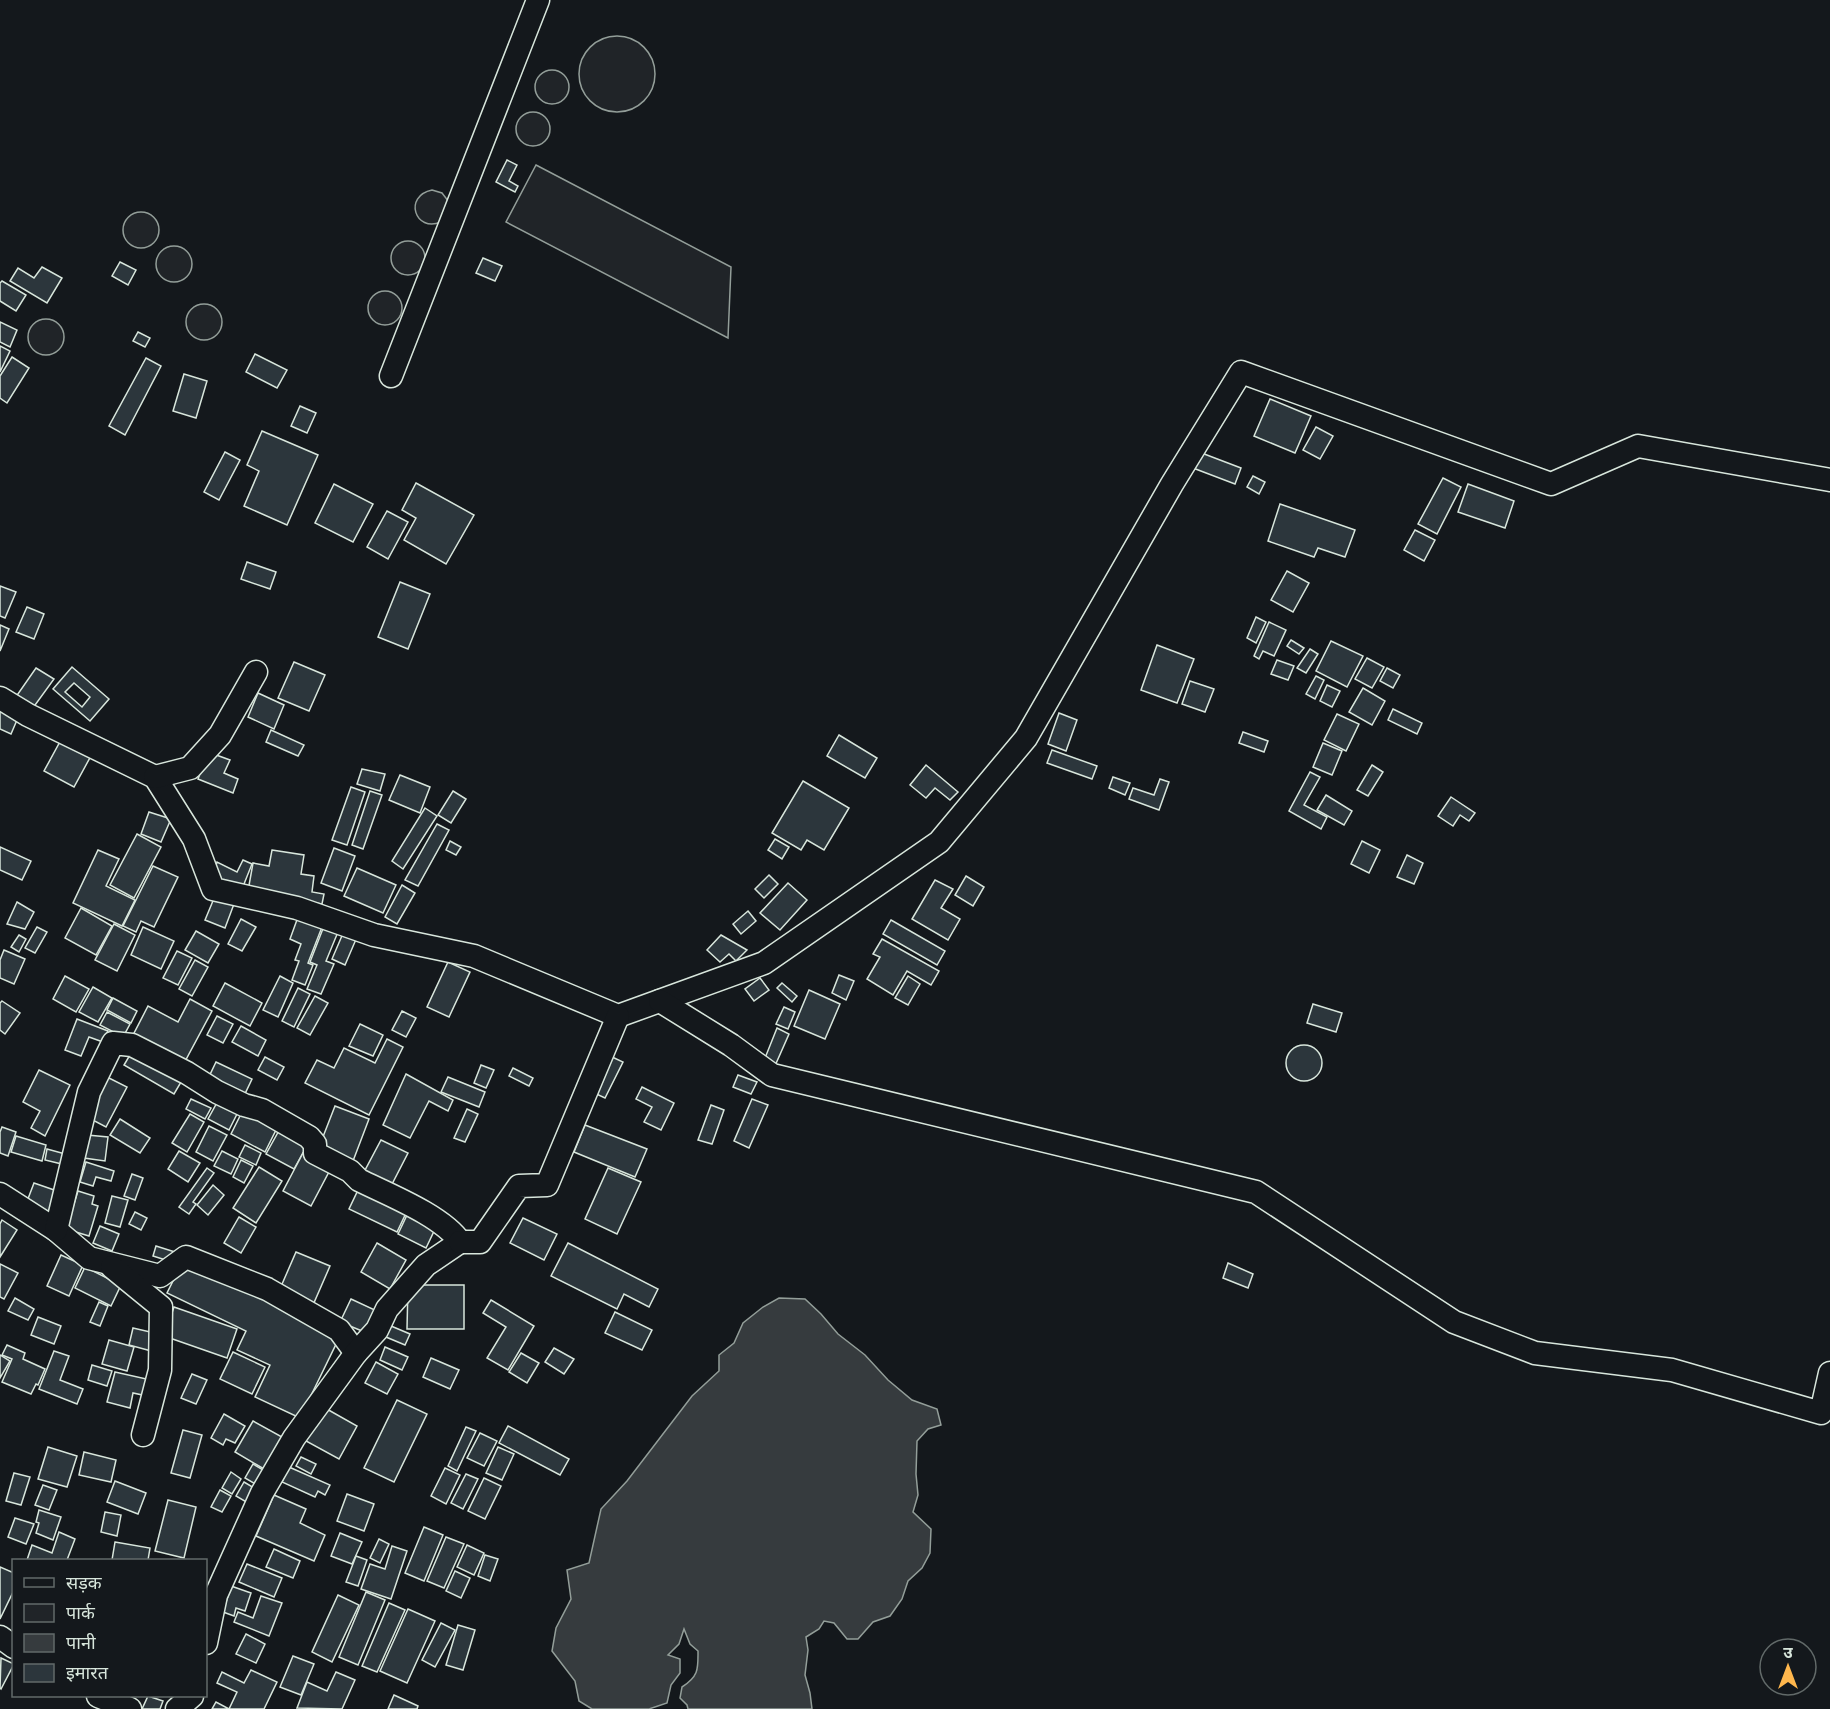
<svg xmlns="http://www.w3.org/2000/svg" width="1830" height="1709" font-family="Lato,'Noto Sans Devanagari',sans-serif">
<rect width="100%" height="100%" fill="#14181c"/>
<g fill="#202428" stroke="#939e99" stroke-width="1.5">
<circle cx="617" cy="74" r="38"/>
<circle cx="552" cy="87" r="17"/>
<circle cx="533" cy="129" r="17"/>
<polygon points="536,165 731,267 728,338 506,222"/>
<path d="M432,190L442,193L449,202L441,222C415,233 403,196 432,190Z"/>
<circle cx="141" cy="230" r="18"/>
<circle cx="408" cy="258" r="17"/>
<circle cx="174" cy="264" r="18"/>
<circle cx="385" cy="308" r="17"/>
<circle cx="204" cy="322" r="18"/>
<circle cx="46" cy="337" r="18"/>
</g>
<path fill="#363b3e" stroke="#939e99" stroke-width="1.5" d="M779,1298L805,1299L821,1314L838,1334L865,1355L888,1380L912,1400L937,1409L941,1425L928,1429L917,1441L916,1474L918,1495L913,1512L931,1529L930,1553L922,1568L908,1581L902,1599L890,1616L873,1622L858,1639H847L834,1623L824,1621L819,1629L806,1637L808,1650L805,1675L810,1693L812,1709H688L687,1705L680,1698L682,1687C699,1676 698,1669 698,1651L690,1644L684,1629L679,1644L668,1655L680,1659V1673L671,1685L667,1703L649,1709H592L579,1701L575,1681L552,1651L556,1628L571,1599L567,1570L589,1563L601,1509L627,1481L692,1396L719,1371V1355L734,1343L743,1323L763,1307Z"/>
<g fill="#2c363c" stroke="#d8e6dc" stroke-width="1.5" fill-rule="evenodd">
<polygon points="507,160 517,165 509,181 518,186 515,192 496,182"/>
<polygon points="483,258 502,266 495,281 476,273"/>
<polygon points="120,262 136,270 128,285 112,276"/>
<polygon points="42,267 62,278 47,303 10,281 18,268 34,278"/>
<polygon points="2,281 26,295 16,311 0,301 0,283"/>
<polygon points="0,322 17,330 10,347 0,342"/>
<polygon points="138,332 150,338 145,347 133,341"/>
<polygon points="0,346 10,351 0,372"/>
<polygon points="255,354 287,370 277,388 246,372"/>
<polygon points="12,357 29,368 7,403 0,398 0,376"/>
<polygon points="146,358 161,366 125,435 109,426"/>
<polygon points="184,374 207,381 196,418 173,411"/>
<polygon points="1270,399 1311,416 1295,453 1254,436"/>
<polygon points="300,406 316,413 307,433 291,426"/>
<polygon points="1316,427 1333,436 1320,459 1303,450"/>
<polygon points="262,431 318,455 287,525 244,506 259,471 247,465"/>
<polygon points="225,452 240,460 219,500 204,492"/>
<polygon points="1199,452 1241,468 1235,484 1193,468"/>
<polygon points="1253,476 1265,482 1259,494 1247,487"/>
<polygon points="1443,478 1461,487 1437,534 1418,524"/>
<polygon points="416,483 474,515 446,564 404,540 416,518 402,510"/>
<polygon points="334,484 373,504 353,542 315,523"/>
<polygon points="1468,484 1514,501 1505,528 1458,512"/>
<polygon points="1280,504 1355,530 1345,557 1318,548 1314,557 1268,541"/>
<polygon points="387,511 408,522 388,559 367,547"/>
<polygon points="1415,530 1435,540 1424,561 1404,550"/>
<polygon points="247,562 276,572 270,589 241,579"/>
<polygon points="1287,571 1309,583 1293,612 1271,600"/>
<polygon points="400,582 430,594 408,649 378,637"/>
<polygon points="0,586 16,592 5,618 0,616"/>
<polygon points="27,607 44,614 34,639 16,632"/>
<polygon points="1256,617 1266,622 1256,643 1247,638"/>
<polygon points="1269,622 1286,630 1274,656 1263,651 1259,659 1254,656"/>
<polygon points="0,625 9,629 0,651"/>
<polygon points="1291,640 1304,648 1299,654 1287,646"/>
<polygon points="1331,641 1363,656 1347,687 1316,671"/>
<polygon points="1157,645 1194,659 1177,703 1141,690"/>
<polygon points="1310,649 1318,654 1306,673 1297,668"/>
<polygon points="1367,658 1384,667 1372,688 1355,679"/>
<polygon points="1277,660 1294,666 1288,680 1271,674"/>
<polygon points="294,662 325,675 309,711 278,698"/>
<path d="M72,667L109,699L90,721L53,689ZM74,683L90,697L82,707L65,692Z"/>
<polygon points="36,668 54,679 30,712 13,701"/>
<polygon points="1387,668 1400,675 1393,688 1380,681"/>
<polygon points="1316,676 1324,680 1315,699 1306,694"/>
<polygon points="1190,681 1214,689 1205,712 1182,704"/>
<polygon points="1327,685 1340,691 1332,707 1320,701"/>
<polygon points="1363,688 1385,701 1372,725 1349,712"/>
<polygon points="258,693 284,705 274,729 248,717"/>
<polygon points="0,704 20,713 11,734 0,729"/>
<polygon points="1393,709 1422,723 1417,734 1388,720"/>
<polygon points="1059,713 1077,720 1066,751 1048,744"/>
<polygon points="1337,714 1359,724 1346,751 1324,740"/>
<polygon points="271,730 304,745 298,756 266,742"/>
<polygon points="1243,732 1268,741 1264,752 1239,743"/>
<polygon points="839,735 877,758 865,778 827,756"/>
<polygon points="62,738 92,754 74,787 44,771"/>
<polygon points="1323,743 1342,751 1332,775 1313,767"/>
<polygon points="1052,750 1097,766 1092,779 1047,763"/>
<polygon points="208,752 230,760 224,773 238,779 233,793 198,779"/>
<polygon points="926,765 958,792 950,800 935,788 926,798 910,785"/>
<polygon points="1372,765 1383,772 1368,796 1357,790"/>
<polygon points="362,769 385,774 380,791 357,784"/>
<polygon points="1310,772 1320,777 1304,805 1327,817 1321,829 1289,811"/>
<polygon points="400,775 430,787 420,813 389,800"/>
<polygon points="1113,777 1130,783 1125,795 1109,788"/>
<polygon points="1160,779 1169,782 1159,810 1129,799 1133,788 1154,795"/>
<polygon points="803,781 849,808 824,850 807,840 801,850 772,833"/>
<polygon points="351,787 365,792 347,845 332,840"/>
<polygon points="370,791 382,795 363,849 352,845"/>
<polygon points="453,791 466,799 451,823 438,815"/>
<polygon points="1326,795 1352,811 1344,825 1317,810"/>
<polygon points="1451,797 1475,813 1469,821 1460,815 1453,826 1438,816"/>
<polygon points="425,808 437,816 403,869 392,861"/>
<polygon points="149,812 171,819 161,842 141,834"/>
<polygon points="437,824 449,830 418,886 405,880"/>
<polygon points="137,834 161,847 134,898 110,885"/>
<polygon points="775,839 789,847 782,859 768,850"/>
<polygon points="450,841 461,847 456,855 446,850"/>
<polygon points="1362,841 1380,850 1369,873 1351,864"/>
<polygon points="0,847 31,861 22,880 0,870"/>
<polygon points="334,848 355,856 342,891 321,883"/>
<polygon points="98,850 119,859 106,886 135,900 122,926 73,903"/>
<polygon points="272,850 304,855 301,874 314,876 312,892 324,894 322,904 248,891 253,863 269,866"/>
<polygon points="1407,855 1423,863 1414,884 1397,877"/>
<polygon points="243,860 252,864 242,889 213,876 217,862 237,872"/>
<polygon points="153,866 178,877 154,927 141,921 136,932 123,926"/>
<polygon points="357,868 396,885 383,913 344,896"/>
<polygon points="769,875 778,884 764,898 755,889"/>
<polygon points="966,876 984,887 973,906 955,895"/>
<polygon points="935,880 953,889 941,908 960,919 948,940 912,919"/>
<polygon points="788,883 807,900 780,930 760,913"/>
<polygon points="402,885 415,893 397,924 385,917"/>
<polygon points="215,896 234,904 225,928 205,920"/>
<polygon points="17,902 34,912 25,929 7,924"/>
<polygon points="81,908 112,926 96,955 65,938"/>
<polygon points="748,911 756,921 741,934 733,924"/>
<polygon points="298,917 322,927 308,963 313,965 305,985 292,980 299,961 295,960 301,944 290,939"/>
<polygon points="241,919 256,927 242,951 228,944"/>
<polygon points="891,920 945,951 937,965 883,934"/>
<polygon points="114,924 135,935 117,971 95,960"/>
<polygon points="324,926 338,932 326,961 334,964 321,994 307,989 317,965 310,962"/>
<polygon points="37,927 47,932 35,953 25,948"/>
<polygon points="143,927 174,941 161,969 131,955"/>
<polygon points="196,931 219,944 208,963 185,950"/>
<polygon points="344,931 357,937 345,965 332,959"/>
<polygon points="19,935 26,939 19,952 11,947"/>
<polygon points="721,935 747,950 736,961 729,954 720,962 707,950"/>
<polygon points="882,939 939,971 931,985 907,971 893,995 867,979 880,957 873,954"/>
<polygon points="4,950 25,959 14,984 0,978 0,960"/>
<polygon points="177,951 192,958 178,985 163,978"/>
<polygon points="195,960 208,967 192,996 179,989"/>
<polygon points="448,962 470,972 449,1017 427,1007"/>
<polygon points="839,975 854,981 846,1000 832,993"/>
<polygon points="65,976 89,989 76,1012 53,999"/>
<polygon points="280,976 293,983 278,1017 263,1010"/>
<polygon points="908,976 920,984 908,1005 895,998"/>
<polygon points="760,978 769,990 754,1001 745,989"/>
<polygon points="225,983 262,1003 250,1026 213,1006"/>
<polygon points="782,983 797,996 792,1002 777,988"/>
<polygon points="93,987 112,998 98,1022 79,1012"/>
<polygon points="298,988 310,994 294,1027 282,1021"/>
<polygon points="809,990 840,1004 825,1039 794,1026"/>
<polygon points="315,996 328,1003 310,1035 297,1028"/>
<polygon points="113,998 137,1011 131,1023 107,1010"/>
<polygon points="190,999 212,1011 182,1067 131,1039 148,1006 178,1022"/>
<polygon points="2,1001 20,1013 5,1034 0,1030 0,1003"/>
<polygon points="1313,1004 1342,1013 1336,1032 1307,1023"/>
<polygon points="784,1007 795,1012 788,1029 776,1024"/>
<polygon points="402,1011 416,1018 406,1037 392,1030"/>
<polygon points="107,1012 130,1024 123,1037 100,1025"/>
<polygon points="217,1016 233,1024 223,1043 207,1035"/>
<polygon points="77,1019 108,1031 103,1042 89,1037 81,1056 65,1050"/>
<polygon points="360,1024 383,1035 373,1056 349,1046"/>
<polygon points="241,1026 266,1040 258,1056 232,1042"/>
<polygon points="777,1028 789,1034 774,1068 763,1063"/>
<polygon points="387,1039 403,1047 369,1115 305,1083 317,1060 334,1068 344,1048 375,1063"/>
<circle cx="1304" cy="1063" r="18"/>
<polygon points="134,1048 184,1077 174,1094 124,1065"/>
<polygon points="610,1056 623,1062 605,1098 592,1092"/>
<polygon points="265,1057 284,1067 277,1080 258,1070"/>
<polygon points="216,1062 252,1079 242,1100 206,1083"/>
<polygon points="481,1065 494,1070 486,1088 474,1083"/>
<polygon points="513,1068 533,1078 529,1086 509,1076"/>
<polygon points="39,1070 70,1085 45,1136 31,1128 40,1111 23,1102"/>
<polygon points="406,1074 453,1100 448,1111 429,1101 410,1138 383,1125"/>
<polygon points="738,1075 757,1082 751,1094 733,1087"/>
<polygon points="105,1076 127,1087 106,1127 85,1116"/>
<polygon points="448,1077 485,1092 479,1107 441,1092"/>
<polygon points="642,1087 674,1103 661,1130 644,1122 652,1107 636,1099"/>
<polygon points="191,1099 211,1108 205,1119 186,1109"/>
<polygon points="219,1099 239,1110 229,1130 208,1119"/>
<polygon points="752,1099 768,1105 749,1148 734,1141"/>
<polygon points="711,1105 724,1110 712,1144 698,1140"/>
<polygon points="335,1106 369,1119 353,1161 319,1147"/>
<polygon points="244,1108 278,1126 265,1152 231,1134"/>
<polygon points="467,1109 478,1114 465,1142 454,1138"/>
<polygon points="190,1114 204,1122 187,1152 172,1143"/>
<polygon points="120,1119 150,1138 140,1153 110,1135"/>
<polygon points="585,1125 647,1149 635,1177 574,1152"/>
<polygon points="209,1126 227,1135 213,1161 196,1152"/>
<polygon points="2,1127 16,1132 8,1156 0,1153 0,1132"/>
<polygon points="281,1127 309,1142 294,1169 266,1154"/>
<polygon points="87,1135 108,1137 105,1161 84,1158"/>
<polygon points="16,1136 46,1145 42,1161 11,1152"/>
<polygon points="381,1140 408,1153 390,1188 363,1174"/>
<polygon points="245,1145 261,1153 256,1165 239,1157"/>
<polygon points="47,1149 69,1155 66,1165 45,1160"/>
<polygon points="179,1151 200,1163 188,1182 168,1169"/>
<polygon points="222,1151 238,1159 231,1174 214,1166"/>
<polygon points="303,1153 331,1168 311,1206 283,1191"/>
<polygon points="241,1160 253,1166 244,1183 233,1177"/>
<polygon points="86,1162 114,1171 111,1181 96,1177 93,1186 80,1182"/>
<polygon points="259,1167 282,1181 256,1223 233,1208"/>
<polygon points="207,1168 214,1173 193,1202 196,1204 189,1214 179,1207"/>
<polygon points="608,1168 641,1182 617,1234 585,1219"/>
<polygon points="132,1174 143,1178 135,1200 124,1196"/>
<polygon points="34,1183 60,1192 52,1213 26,1204"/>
<polygon points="213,1185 224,1195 208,1215 197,1205"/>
<polygon points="359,1188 407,1211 397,1232 349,1209"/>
<polygon points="78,1191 94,1196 92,1204 98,1206 89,1236 66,1229"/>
<polygon points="112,1196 128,1200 120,1227 105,1223"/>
<polygon points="135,1212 147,1218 141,1230 129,1224"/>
<polygon points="408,1213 436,1227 426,1248 398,1234"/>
<polygon points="239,1217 256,1227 241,1253 224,1243"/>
<polygon points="523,1218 557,1234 544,1260 510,1243"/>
<polygon points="2,1220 17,1230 0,1257 0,1224"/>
<polygon points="100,1226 119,1234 112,1251 93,1243"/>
<polygon points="377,1243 406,1260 390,1289 361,1272"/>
<polygon points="568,1243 658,1289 649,1307 624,1294 617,1309 551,1276"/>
<polygon points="156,1246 175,1252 172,1262 153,1256"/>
<polygon points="296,1252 330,1266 313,1305 279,1291"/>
<polygon points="61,1255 83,1265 69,1296 47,1286"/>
<polygon points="183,1261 340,1336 300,1418 255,1397 270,1365 237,1350 246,1331 167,1293"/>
<polygon points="1228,1263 1253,1274 1248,1288 1223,1278"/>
<polygon points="0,1264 18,1273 4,1299 0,1297"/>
<polygon points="85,1267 121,1285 111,1306 75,1288"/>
<polygon points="408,1285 464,1285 464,1329 407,1329"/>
<polygon points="15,1298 34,1309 28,1320 8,1311"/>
<polygon points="351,1299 377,1311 367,1333 340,1322"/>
<polygon points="491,1300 534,1326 508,1370 487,1358 506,1327 483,1313"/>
<polygon points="99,1302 108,1306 100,1326 90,1322"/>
<polygon points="174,1307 237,1329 227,1358 164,1336"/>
<polygon points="615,1312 652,1330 642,1350 605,1333"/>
<polygon points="38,1317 61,1326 54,1344 31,1335"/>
<polygon points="391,1326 410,1334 405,1345 386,1337"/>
<polygon points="133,1328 159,1334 155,1352 129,1345"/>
<polygon points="109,1340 134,1347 127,1371 102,1364"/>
<polygon points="7,1345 25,1353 23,1359 45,1369 38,1385 36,1384 31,1394 2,1382 12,1359 2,1355"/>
<polygon points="385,1347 408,1357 402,1370 380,1360"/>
<polygon points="554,1348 574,1359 564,1374 545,1362"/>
<polygon points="54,1351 69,1356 60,1380 83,1389 77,1404 39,1389"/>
<polygon points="233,1352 265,1367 252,1394 220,1379"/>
<polygon points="521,1353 539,1363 527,1383 509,1372"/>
<polygon points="0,1355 10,1361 0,1378"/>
<polygon points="431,1358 459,1370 450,1389 423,1377"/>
<polygon points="376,1362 398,1374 387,1394 365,1383"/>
<polygon points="92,1365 112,1371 107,1386 88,1380"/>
<polygon points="115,1372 151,1380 147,1396 133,1393 130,1408 107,1402"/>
<polygon points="192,1374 207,1380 196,1404 181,1398"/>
<polygon points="397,1400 427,1414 394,1482 364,1468"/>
<polygon points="325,1408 357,1426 339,1459 306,1441"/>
<polygon points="224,1414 245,1426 235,1443 226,1439 223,1445 211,1438"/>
<polygon points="253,1421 282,1437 264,1469 235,1452"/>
<polygon points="508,1426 569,1459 560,1475 499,1443"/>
<polygon points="466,1427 476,1431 457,1471 448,1466"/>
<polygon points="183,1430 202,1435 190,1478 171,1473"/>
<polygon points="480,1433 497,1441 484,1466 467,1458"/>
<polygon points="48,1447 77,1456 67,1487 38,1479"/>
<polygon points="498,1447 514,1454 502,1480 486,1473"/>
<polygon points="84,1452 116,1460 111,1482 79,1475"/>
<polygon points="301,1457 316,1464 311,1474 296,1466"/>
<polygon points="253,1464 265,1471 257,1485 245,1478"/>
<polygon points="289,1467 330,1485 325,1495 318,1491 315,1497 282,1482"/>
<polygon points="445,1468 460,1475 446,1504 431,1496"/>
<polygon points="231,1472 241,1479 232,1494 222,1488"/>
<polygon points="14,1473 30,1477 21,1505 6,1501"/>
<polygon points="466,1474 478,1479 463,1509 451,1503"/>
<polygon points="484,1478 501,1486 485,1519 468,1511"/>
<polygon points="115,1481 146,1493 138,1514 107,1502"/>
<polygon points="244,1482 256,1489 248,1503 236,1496"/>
<polygon points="43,1485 57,1490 49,1510 35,1505"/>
<polygon points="220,1490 231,1496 222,1512 211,1507"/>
<polygon points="347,1494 374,1504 364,1531 337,1521"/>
<polygon points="274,1495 306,1509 300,1523 325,1535 314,1561 256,1536"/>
<polygon points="168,1500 196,1507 184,1558 155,1551"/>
<polygon points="39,1510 61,1517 53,1540 36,1533 39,1523 36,1522"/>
<polygon points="105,1512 121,1515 117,1536 101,1532"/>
<polygon points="15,1518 34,1524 26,1544 8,1537"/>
<polygon points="424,1527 443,1535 424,1581 405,1573"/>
<polygon points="59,1532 75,1539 67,1560 27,1560 32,1545 52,1553"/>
<polygon points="340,1533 362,1542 352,1564 331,1556"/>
<polygon points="446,1537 464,1544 444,1588 427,1581"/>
<polygon points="379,1539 389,1544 380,1563 370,1558"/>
<polygon points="115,1542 150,1548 148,1560 112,1560"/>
<polygon points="467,1545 484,1553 474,1575 457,1567"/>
<polygon points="392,1546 407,1551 391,1599 361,1589 370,1564 385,1569"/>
<polygon points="274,1549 300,1561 293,1578 266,1567"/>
<polygon points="485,1555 498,1559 490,1581 478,1576"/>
<polygon points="356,1556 367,1560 358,1586 346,1582"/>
<polygon points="247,1564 282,1578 274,1597 239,1582"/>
<polygon points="0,1567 14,1573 14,1590 0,1619"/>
<polygon points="455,1571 470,1578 461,1598 446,1591"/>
<polygon points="231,1586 251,1593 245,1611 236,1608 234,1616 223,1612"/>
<polygon points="366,1592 385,1600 358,1665 339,1657"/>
<polygon points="338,1595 359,1605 332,1662 312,1652"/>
<polygon points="261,1596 282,1603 269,1636 234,1622 238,1612 253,1618"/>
<polygon points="389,1603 405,1610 377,1672 362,1666"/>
<polygon points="408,1609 435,1621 407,1683 380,1671"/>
<polygon points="441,1623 455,1630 435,1667 422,1660"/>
<polygon points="458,1625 475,1630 463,1670 446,1665"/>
<polygon points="246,1634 265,1644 256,1663 236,1654"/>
<polygon points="293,1656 314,1664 301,1695 280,1687"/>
<polygon points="1,1658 14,1664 1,1689 0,1688"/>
<polygon points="251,1670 277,1682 264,1709 212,1709 216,1702 229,1709 237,1692 217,1683 222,1672 244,1683"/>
<polygon points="336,1672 355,1680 342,1709 297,1708 307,1682 327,1691"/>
<polygon points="394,1695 418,1706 417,1709 388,1709"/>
<polygon points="148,1696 163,1701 160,1709 142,1709"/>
</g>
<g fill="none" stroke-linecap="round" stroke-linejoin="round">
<defs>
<g id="street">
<polyline points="391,376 538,0"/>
<polyline points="0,698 28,715 155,777 194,839 213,889 297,908 374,935 474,956 618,1016 764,963 939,842 1026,738 1172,484 1241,372 1551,484 1638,446 1830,480"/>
<polyline points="155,777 190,768 220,735 256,672"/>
<polyline points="660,1001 731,1045 772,1075 1256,1192 1454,1322 1535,1353 1672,1370 1821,1413 1830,1373"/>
<polyline points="0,1194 56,1230 89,1258 160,1276 186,1257 267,1289 339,1330 356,1353"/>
<path d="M56,1230L89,1092L113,1043L132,1045L187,1073L217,1092L244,1105L262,1110L309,1137L315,1144V1153L350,1171L359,1180C387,1194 443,1216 460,1242L426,1265L387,1309L377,1330L356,1353L294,1438L262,1493L216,1595L206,1643"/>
<polyline points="460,1242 480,1242 519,1186 547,1185 618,1016"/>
<polyline points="112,1267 161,1307 160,1370 143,1435"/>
<polyline points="0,1637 14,1647"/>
<polyline points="98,1696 130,1709"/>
<polyline points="177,1709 192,1696"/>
</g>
</defs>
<use href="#street" stroke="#d8e6dc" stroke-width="25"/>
<use href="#street" stroke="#14181c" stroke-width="22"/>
</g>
<rect x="12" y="1559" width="195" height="138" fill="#14181c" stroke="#626a69" stroke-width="1.5"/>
<rect x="24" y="1578" width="30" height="9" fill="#14181c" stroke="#626a69" stroke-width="1.5"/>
<text x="66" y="1589" font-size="18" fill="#d8e6dc">सड़क</text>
<rect x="24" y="1604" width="30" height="18" fill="#202428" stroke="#626a69" stroke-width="1.5"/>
<text x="66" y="1619" font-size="18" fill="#d8e6dc">पार्क</text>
<rect x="24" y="1634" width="30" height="18" fill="#363b3e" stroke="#626a69" stroke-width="1.5"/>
<text x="66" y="1649" font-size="18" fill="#d8e6dc">पानी</text>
<rect x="24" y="1664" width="30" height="18" fill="#2c363c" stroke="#626a69" stroke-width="1.5"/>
<text x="66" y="1679" font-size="18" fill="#d8e6dc">इमारत</text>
<g transform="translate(1788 1667)"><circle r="28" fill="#14181c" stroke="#626a69" stroke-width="1.5"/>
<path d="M0-4.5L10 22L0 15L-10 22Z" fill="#ffb74d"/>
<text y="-9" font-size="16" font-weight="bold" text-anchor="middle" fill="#d8e6dc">उ</text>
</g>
</svg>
